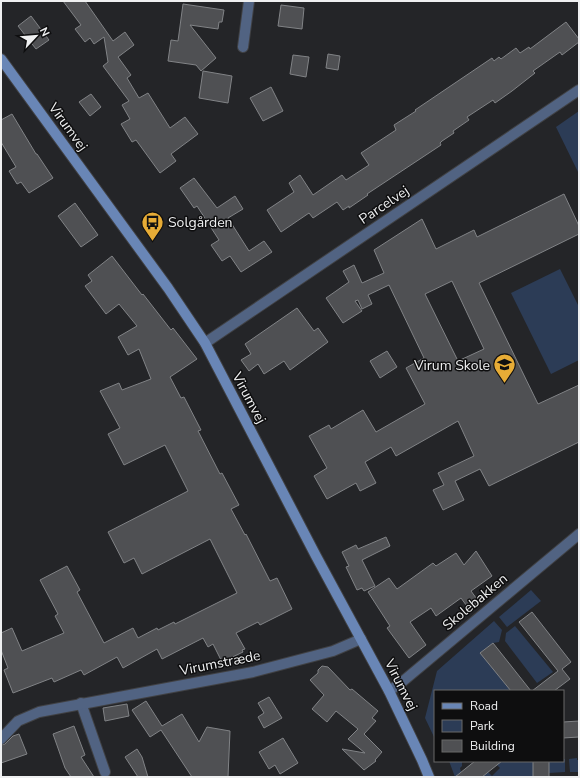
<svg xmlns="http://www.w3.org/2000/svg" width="580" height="778" font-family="'Nunito Sans',sans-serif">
<rect width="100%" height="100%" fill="#242528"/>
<g fill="#2c3c56">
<polygon points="579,111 579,174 556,127"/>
<polygon points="560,269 579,307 579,360 551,374 511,293"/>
<polygon points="531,590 541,601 507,627 499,617"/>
<polygon points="494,621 502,630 499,642 493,643 480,653 511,691 435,691 435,739 425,718 437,671"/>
<polygon points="515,626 553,672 537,683 505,641 506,633"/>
<polygon points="577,758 577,760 579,760 579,772 570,772 569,759"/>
<polygon points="563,759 565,759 565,772 549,773 549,761 563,761"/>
<polygon points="449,761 462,761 462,766 460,768 461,772 455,777"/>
<polygon points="502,761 533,761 533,777 482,777 488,772 492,776 500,768 497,765"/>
</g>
<g fill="#4f5053" stroke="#818386" fill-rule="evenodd">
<polygon points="63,1 85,1 113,41 125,32 134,45 118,57 131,75 127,78 139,98 148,93 170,128 185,117 198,134 171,154 176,161 160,173 136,140 132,142 121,124 130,119 122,105 129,101 103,66 108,62 104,37 94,44 90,38 85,42 75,29 81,25"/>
<polygon points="183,4 224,10 222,22 219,22 218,29 190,25 216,58 201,71 196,65 168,61 171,40 178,41"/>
<polygon points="281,5 304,8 302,29 278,26"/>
<polygon points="31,16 49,40 36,49 18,26"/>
<polygon points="566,22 579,39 579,42 562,55 560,52 533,71 535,73 512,91 495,103 493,100 467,117 469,120 453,131 454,133 442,141 440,143 441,145 367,194 368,195 349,208 349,206 343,210 337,202 313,218 309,213 281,232 267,210 294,192 289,183 300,175 313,195 342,175 346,180 369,165 361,153 396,130 394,125 416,111 415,110 492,58 494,61 499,57 501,59 516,48 520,53 529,47 530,49"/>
<polygon points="328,54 340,56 338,70 326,68"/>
<polygon points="293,55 309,57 306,77 290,74"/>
<polygon points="203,71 232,76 228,103 199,98"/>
<polygon points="271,87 283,111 263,121 250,98"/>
<polygon points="91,94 101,107 90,116 79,102"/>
<polygon points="12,114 36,154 37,154 53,178 29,193 21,182 17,184 9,171 16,167 1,142 1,120"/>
<polygon points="194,178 217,208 235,196 243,209 228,218 249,251 264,241 272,252 241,272 230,256 222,261 211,245 219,240 197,206 194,208 180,188"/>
<path d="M564,194L579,226V234L479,283L538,404L579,385V442L489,486L480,469L455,481L464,500L443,510L433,490L444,485L438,473L474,456L458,421L396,456L391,447L365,462L376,483L360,491L356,483L327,499L314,476L327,468L309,436L329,425L331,429L363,410L376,432L425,404L406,368L424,358L389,285L368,295L372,304L362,309L358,300L355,301L362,311L343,323L326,298L349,282L343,271L354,265L362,283L384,273L374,250L422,219L436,249L474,230L477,237ZM452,281L484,349L458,361L425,294Z"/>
<polygon points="75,203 98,235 81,247 58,216"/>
<polygon points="112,256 142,295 143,294 171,330 173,328 197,359 170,377 181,398 184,397 201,430 198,431 220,474 222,473 239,505 231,509 245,535 246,534 270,581 277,578 292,609 260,625 258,622 236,633 245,649 242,650 243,652 222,662 213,644 208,647 203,638 162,659 157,649 123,668 117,657 84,675 81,670 54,682 52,678 13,693 4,670 8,668 1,650 1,633 12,628 22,651 64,633 55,616 58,614 40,580 67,566 80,590 77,592 104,643 133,628 138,638 157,628 158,630 174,622 175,624 237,593 210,539 142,574 134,558 124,563 108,532 188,491 165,445 124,465 108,434 120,428 100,391 119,383 122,390 151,379 139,349 128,355 118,337 137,326 119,304 106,314 85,286 92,281 88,275"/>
<polygon points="297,308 314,331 318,328 328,342 290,370 284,361 264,374 258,364 249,371 241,360 251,354 245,344"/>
<polygon points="387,351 397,367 380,378 370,361"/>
<polygon points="386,537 390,546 362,560 375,586 364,591 362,588 357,590 346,567 349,566 342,552 356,545 358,549"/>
<polygon points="476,551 492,576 471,591 479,602 469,609 461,598 436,616 431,608 410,622 426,645 409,658 387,628 390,626 368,592 389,578 397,589 433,563 436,566 456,553 464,565"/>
<polygon points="532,612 571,662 562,669 570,679 554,691 532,691 558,671 519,622"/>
<polygon points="493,643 531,691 511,691 480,653"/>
<polygon points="322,666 328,667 350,690 352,689 378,711 372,718 376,721 364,734 382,752 375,760 376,761 364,770 342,749 365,753 348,739 358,729 336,711 327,722 312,709 324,695 310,680 318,673 318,670"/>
<polygon points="269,697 282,718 264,728 258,717 264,713 258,703"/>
<polygon points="146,701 162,726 182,714 199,742 207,727 230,731 228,777 192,777 161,730 150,737 132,710"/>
<polygon points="127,704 129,716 105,721 103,708"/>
<polygon points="579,721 579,737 563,738 563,722"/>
<polygon points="74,726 85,755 81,757 94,777 71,777 65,768 53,734"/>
<polygon points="19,734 27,754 1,763 1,745 5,744 13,736"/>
<polygon points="283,738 298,763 280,774 275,765 269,769 259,752"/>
<polygon points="137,749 142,757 148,777 138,777 125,757"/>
<polygon points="475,761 502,761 482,777 455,777"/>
<rect x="533" y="761" width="16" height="16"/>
</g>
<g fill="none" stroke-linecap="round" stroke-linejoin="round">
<defs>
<g id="street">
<polyline points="243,47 249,1"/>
<polyline points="205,343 579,90"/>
<polyline points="389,691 402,682 579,534"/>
<polyline points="81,703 105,772"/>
<polyline points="1,739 18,721 39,712 253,672 333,651 361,639"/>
</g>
<polyline id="secondary" points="1,59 168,288 205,343 316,556 389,691 422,760 429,777"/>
</defs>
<use href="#street" stroke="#404144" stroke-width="12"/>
<use href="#secondary" stroke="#404144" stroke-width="12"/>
<use href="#street" stroke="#516382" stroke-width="10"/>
<use href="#secondary" stroke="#6986b6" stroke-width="10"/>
</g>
<defs>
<symbol id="bus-pin" viewBox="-11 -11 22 30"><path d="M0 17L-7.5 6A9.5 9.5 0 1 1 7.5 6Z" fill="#e7ac36" stroke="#0e0e0f"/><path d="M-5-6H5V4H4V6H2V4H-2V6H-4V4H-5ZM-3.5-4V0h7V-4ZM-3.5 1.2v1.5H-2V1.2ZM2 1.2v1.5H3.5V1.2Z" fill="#111"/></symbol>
<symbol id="school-pin" viewBox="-11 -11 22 30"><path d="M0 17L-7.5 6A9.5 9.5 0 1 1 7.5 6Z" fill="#e7ac36" stroke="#0e0e0f"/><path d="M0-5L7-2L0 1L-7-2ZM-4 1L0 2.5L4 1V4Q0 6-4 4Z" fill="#111"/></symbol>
</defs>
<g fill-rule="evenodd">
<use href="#bus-pin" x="140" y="210" width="25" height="34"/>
<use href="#school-pin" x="492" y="352" width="25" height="34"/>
</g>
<g text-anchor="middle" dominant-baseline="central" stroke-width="3" stroke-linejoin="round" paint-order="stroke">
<g font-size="14" fill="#eff0f1" stroke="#0e0e0f">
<text transform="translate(68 127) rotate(54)">Virumvej</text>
<text transform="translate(384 205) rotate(-34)">Parcelvej</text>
<text transform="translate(249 398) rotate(62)">Virumvej</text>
<text transform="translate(475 602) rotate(-40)">Skolebakken</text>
<text transform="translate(220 663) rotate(-11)">Virumstræde</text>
<text transform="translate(401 685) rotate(63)">Virumvej</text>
</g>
<g font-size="14" fill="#eff0f1" stroke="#0e0e0f" text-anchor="start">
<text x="168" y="222">Solgården</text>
<text x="490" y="365" text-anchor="end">Virum Skole</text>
</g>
</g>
<rect width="580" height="778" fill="none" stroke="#eff0f1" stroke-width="4"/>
<rect x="434" y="690" width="130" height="72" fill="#0e0e0f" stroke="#686869"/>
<rect x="442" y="703" width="20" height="6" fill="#6986b6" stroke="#686869"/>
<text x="470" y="710" font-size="12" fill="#eff0f1">Road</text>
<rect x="442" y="720" width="20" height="12" fill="#2c3c56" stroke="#686869"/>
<text x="470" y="730" font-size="12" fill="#eff0f1">Park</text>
<rect x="442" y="740" width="20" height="12" fill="#4f5053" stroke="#686869"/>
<text x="470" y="750" font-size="12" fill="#eff0f1">Building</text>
<g transform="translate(36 36) rotate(64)" stroke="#0e0e0f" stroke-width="3" paint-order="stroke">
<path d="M0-3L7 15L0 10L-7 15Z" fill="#eff0f1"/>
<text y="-6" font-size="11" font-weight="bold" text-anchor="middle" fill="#eff0f1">N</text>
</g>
</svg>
